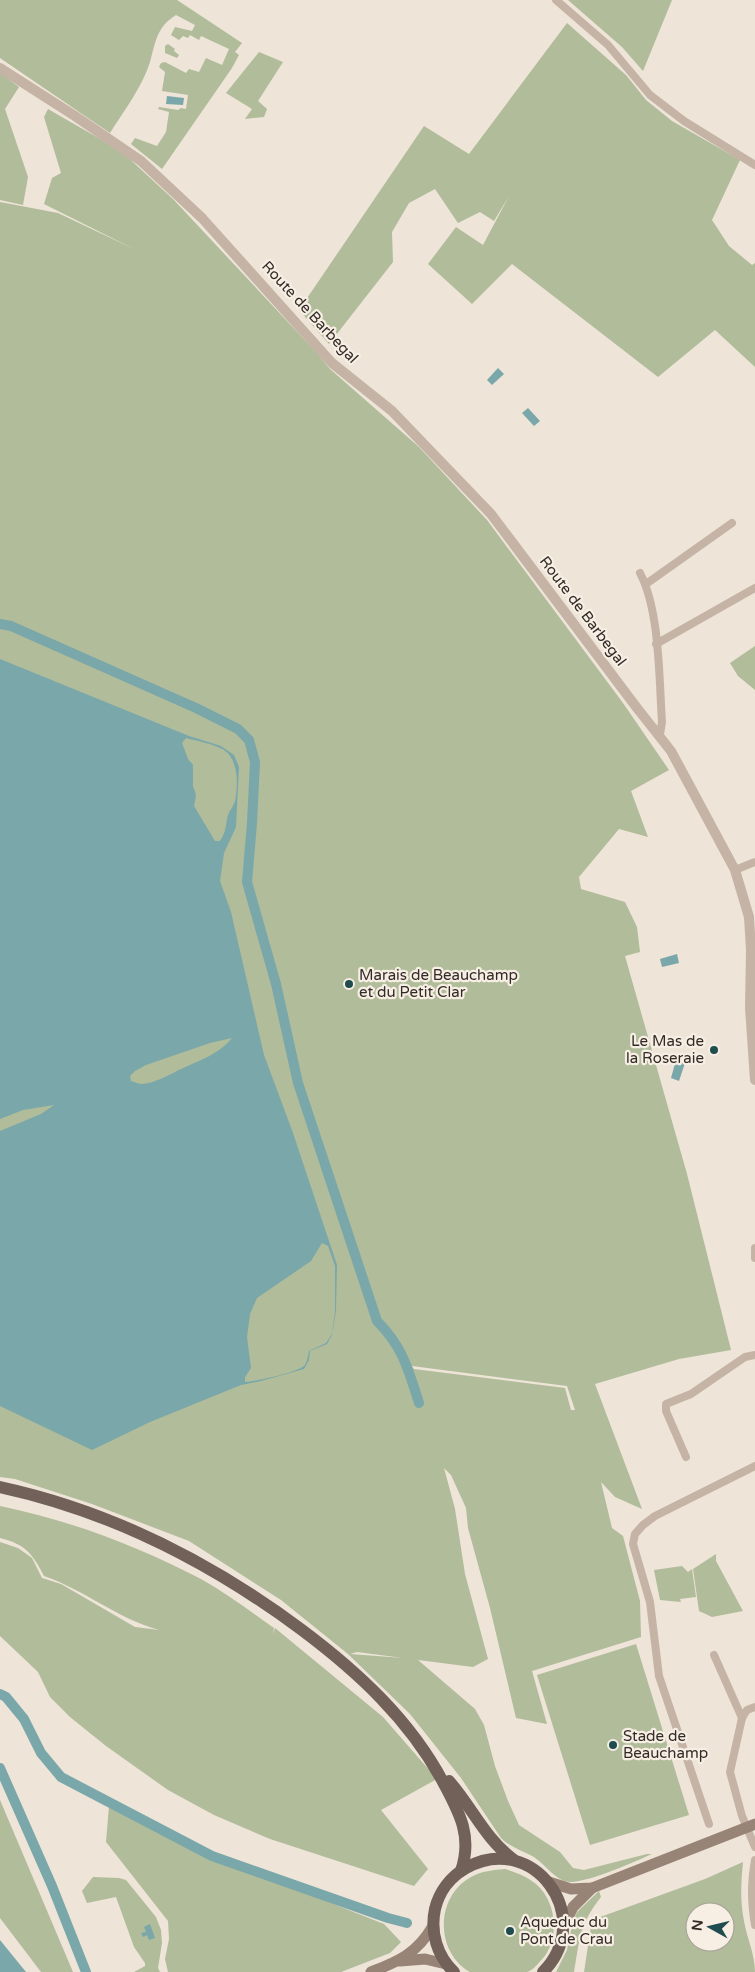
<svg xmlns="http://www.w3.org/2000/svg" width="755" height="1972" font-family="'Varela Round',sans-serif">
<rect width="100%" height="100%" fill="#eee4d8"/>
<g fill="#b0bc9a" fill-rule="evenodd">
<path d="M0,0H177L242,43L235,52L239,55L232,68L162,169L131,144L135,138L157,146L166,132L169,112L158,109L159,107L178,110L181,108L186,109L188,95L162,91L165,72L159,67L161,63L165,62L186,73L189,69L199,72L206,58L222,65L229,49L201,36L199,40L190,35L188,38L183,36L179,40L171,35L175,27L192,31L195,25L176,15C151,30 156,53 145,75C136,95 122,114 110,133L0,58Z"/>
<polygon points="568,0 672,0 643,71 622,47"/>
<polygon points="567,23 626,75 646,100 672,121 740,160 712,220 729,246 752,265 755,263 755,367 715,330 658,377 512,264 472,304 428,264 456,227 483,245 509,196 494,221 480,212 458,223 435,189 409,203 392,232 393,262 329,344 299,310 424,126 469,154"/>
<polygon points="168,44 175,49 174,51 179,55 177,58 165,53 165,46"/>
<polygon points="259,52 283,62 258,101 267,109 264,117 245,119 252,109 226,93"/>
<polygon points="0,73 19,87 5,109 28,177 23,205 0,200"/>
<path d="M48,109L121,151L173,199L316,352L330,369L419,447L487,520L623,703L669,770L631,791L648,837L619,829L579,877L581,889L625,902L637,927L640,952L625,956L687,1174L731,1350L679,1359L595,1384L642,1509L615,1497L601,1482L612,1528L623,1536L640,1601L641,1637L532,1671L547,1724L516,1718L490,1608L468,1528L466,1508L451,1475L444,1468L455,1509L465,1574L488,1659L473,1667L418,1660L475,1709L484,1725L495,1766L508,1801L519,1825L560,1852L573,1868L584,1870L647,1854H652C636,1861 580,1887 564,1881C555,1878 543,1863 534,1857C522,1850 511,1848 501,1838L461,1778L410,1714L348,1654L281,1600L189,1541L92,1504L15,1479L0,1477V202L58,213L136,250L44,204L52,178L61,173L44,117ZM412,1366L567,1386L575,1410H571L565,1388L414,1369ZM357,1652L403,1658L350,1654Z"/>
<polygon points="755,646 755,690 738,676 730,663"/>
<path d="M0,1506C69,1520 138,1546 201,1579C226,1593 250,1611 274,1628L273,1634L275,1628L383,1717L437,1779L381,1810L428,1869L414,1886L270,1839L214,1815L168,1790L106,1746L70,1717L50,1697L38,1672L0,1636V1542L18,1548L32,1558L42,1578L61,1584L135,1627L159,1630C116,1618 85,1590 44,1576C33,1554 25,1544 0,1538Z"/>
<polygon points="716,1554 716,1561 743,1611 712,1617 699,1611 693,1569"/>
<polygon points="682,1566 688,1572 692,1569 696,1597 680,1599 681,1602 660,1600 654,1570"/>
<polygon points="636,1644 689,1815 590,1845 537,1675"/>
<polygon points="0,1800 73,1972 41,1972 0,1918"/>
<polygon points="109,1806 216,1861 278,1882 384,1924 401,1942 390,1953 341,1972 168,1972 165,1959 169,1939 168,1921 106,1842"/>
<path d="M743,1862C741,1882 740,1901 744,1921C747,1939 755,1954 755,1972H584L592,1920L705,1879ZM695,1912H725V1942H695Z"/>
<path d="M505,1869C517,1873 526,1876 536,1884C556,1901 560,1936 544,1957C539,1962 534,1970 527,1972C517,1972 482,1972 470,1972C435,1952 435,1897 471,1877C482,1871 493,1870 505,1869Z"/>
<polygon points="93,1877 119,1878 126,1880 156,1917 161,1930 162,1943 158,1968 160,1972 134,1972 145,1966 145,1963 134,1947 116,1897 87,1903 82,1891"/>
<path d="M599,1891L601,1897C579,1925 580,1938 574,1972H556L567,1950L573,1921L577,1912Z"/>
</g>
<g fill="#7aa7a9" fill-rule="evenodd">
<polygon points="167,96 184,98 183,105 166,104"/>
<polygon points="498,368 504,374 492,385 487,380"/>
<polygon points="528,408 540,421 534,426 522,413"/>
<path d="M0,659L189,736L221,746L234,755L239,767L236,827L224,853L220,881L231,912L264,1055L293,1133L337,1265L336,1311L332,1335L327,1344L310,1351L309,1360L304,1369L261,1381L241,1385L150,1422L92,1450L0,1406V1131L41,1114L54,1105L23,1110L0,1119ZM186,738C197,741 214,744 224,750C239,760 238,786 235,801C233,807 230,810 228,815C225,826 227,830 220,841H215L194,806L196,795L193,786V765L188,759L182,743ZM232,1038C216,1057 196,1061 175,1072C165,1077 154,1083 142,1084C139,1084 135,1082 131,1081L130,1076L135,1071L146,1065L210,1043ZM322,1243L328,1246L335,1266V1312L332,1334L326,1343L309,1351C308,1356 307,1363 304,1366C295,1373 257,1381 245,1382V1377L251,1368L247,1337L250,1314L257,1298L311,1261Z"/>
<polygon points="677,954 679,963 662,967 660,959"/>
<polygon points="676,1060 685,1063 679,1081 671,1078"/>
<polygon points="150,1924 155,1938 149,1940 147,1935 143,1937 141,1933 146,1932 144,1927"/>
<polygon points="0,1940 26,1972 0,1972"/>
</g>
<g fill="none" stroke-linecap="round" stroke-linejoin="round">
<g stroke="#7aa7a9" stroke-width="10">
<path d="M0,624L11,626L196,708L238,729L249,740L255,762L252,823L247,882L276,984L298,1083L377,1321C403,1347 408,1369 419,1403"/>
<polyline points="0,1694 6,1697 24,1719 41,1753 61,1777 212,1856 388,1918 407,1923"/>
<polyline points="0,1768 52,1886 86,1972"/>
</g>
<g stroke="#c5b4a5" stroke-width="8">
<polyline points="556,0 608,45 650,95 684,121 755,165"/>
<path d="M640,573C660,611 659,679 662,722L660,734"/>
<polyline points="646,584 732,523"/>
<polyline points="656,644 755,588"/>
<polyline points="735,870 755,862"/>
<polyline points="755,1248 755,1258"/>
<polyline points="686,1457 666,1411 666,1404 691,1394 745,1357 755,1355"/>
<polyline points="714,1655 742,1718"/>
<polyline points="755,1707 747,1710 742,1718 730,1772 742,1816 755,1847"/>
<polyline points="709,1824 659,1676 650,1602 633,1544 635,1534 643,1525 655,1516 755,1466"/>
<path d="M755,1860C751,1884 751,1901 755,1925"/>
</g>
<polyline stroke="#c5b4a5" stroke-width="10" points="0,68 75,116 141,161 202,218 332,363 392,411 491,514 637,708 671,751 735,870 749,917 751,950 750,1008 755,1080"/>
<g stroke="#988377" stroke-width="11">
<polyline points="549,1882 571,1889 592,1888 755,1824"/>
<polyline points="564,1926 573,1907 592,1888"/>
<polyline points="400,1961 425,1959 446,1964"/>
<path d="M371,1972C400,1961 417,1953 433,1926"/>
</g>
<g stroke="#726158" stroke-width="12">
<path d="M0,1487C111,1511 212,1563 302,1630C358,1672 410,1720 443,1782C459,1812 473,1836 461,1871"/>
<path d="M449,1781C472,1807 485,1839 514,1860"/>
<path d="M454,1972C437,1956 430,1932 435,1909C439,1892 450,1877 466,1868C533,1830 597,1917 543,1972"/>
</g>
</g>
<g fill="#1f4c4f" stroke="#f7eee4" stroke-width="2">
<circle cx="349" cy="984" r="5"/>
<circle cx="714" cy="1050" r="5"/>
<circle cx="613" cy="1745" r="5"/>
<circle cx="510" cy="1931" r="5"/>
</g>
<g text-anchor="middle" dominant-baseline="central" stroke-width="4.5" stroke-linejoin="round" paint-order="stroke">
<g font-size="15" fill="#322a26" stroke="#f7eee4">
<text transform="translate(310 312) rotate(47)">Route de Barbegal</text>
<text transform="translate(583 611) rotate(53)">Route de Barbegal</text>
</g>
<g font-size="15" fill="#322a26" stroke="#f7eee4" text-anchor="start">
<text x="359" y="975">Marais de Beauchamp<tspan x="359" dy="17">et du Petit Clar</tspan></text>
<text x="704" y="1041" text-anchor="end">Le Mas de<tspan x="704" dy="17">la Roseraie</tspan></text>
<text x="623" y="1736">Stade de<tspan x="623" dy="17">Beauchamp</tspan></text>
<text x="520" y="1922">Aqueduc du<tspan x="520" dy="17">Pont de Crau</tspan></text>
</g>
</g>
<g transform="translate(710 1927) rotate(278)"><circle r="24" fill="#f7eee4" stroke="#a8a098"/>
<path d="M0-4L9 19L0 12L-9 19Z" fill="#1f4c4f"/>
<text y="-8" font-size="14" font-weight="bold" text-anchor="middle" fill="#322a26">N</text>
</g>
</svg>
